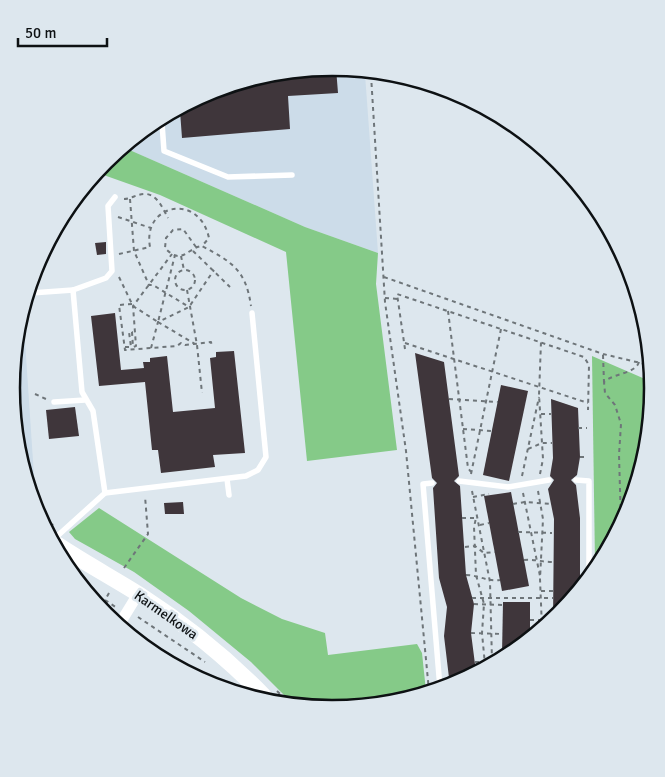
<svg xmlns="http://www.w3.org/2000/svg" width="665" height="777" font-family="Signika,sans-serif">
<rect width="100%" height="100%" fill="#dde7ee"/>
<g fill="#ccdce9">
<polygon points="333,67 365,74 378,253 305,227 125,148 210,92"/>
<polygon points="24,326 34,476 35,497 32,495 11,388"/>
</g>
<g fill="#85ca88">
<polygon points="125,148 305,227 378,253 376,284 397,450 307,461 286,252 160,195 98,173 106,161"/>
<polygon points="592,356 652,382 651,405 629,512 595,563"/>
<polygon points="99,508 241,598 282,619 325,633 328,655 417,644 422,653 426,691 332,710 290,701 251,662 189,611 134,572 75,539 69,532"/>
</g>
<g fill="#3f363b">
<polygon points="333,67 336,68 338,93 288,96 290,129 182,138 180,111 210,92"/>
<polygon points="106,242 106,254 97,255 95,243"/>
<polygon points="115,313 121,370 144,368 143,362 150,362 150,358 167,356 173,412 215,408 210,358 216,357 216,352 234,351 245,453 213,455 215,467 161,473 158,450 152,450 145,382 99,386 91,316"/>
<polygon points="415,353 444,362 459,476 454,481 460,486 466,575 474,604 471,633 476,672 450,686 444,636 447,607 439,578 433,488 437,483 432,478"/>
<polygon points="501,385 528,391 509,481 483,475"/>
<polygon points="551,399 578,408 580,457 577,475 571,480 576,485 580,518 580,585 559,616 553,620 554,519 548,489 554,480 550,476 553,458"/>
<polygon points="75,407 79,436 49,439 46,410"/>
<polygon points="511,492 529,586 502,591 484,496"/>
<polygon points="183,502 184,514 165,514 164,503"/>
<polygon points="503,602 530,602 530,636 502,654"/>
</g>
<g fill="none" stroke-linecap="round" stroke-linejoin="round">
<g stroke="#6e7579" stroke-width="2" stroke-dasharray="4 4" stroke-linecap="butt">
<polyline points="371,75 385,302 406,451 429,691"/>
<path d="M124,199C131,199 137,194 144,194C157,193 163,209 168,218"/>
<polyline points="130,199 134,251 149,285 153,285 189,307"/>
<polyline points="118,217 151,228"/>
<path d="M196,247L183,229L173,230L166,238L165,248C182,266 187,248 202,246"/>
<polyline points="193,251 230,287"/>
<path d="M119,254L150,247C142,204 199,192 209,238L202,246C232,262 246,270 251,306"/>
<polyline points="181,256 184,270"/>
<circle cx="185" cy="280" r="10"/>
<polyline points="119,277 133,306 158,322 175,255"/>
<polyline points="384,277 603,354 649,365"/>
<polyline points="187,290 197,345 202,393"/>
<polyline points="385,298 398,299"/>
<polyline points="132,304 119,305 125,350 177,346 181,343 185,345 211,342 212,347"/>
<polyline points="448,311 468,468 471,472"/>
<polyline points="158,322 195,344"/>
<polyline points="405,343 588,403"/>
<polyline points="125,347 131,347 129,332 132,332 133,347 136,346 133,306 172,254"/>
<polyline points="151,348 158,322 189,307 214,270"/>
<polyline points="405,349 397,294 584,357 589,365 588,410"/>
<polyline points="603,355 604,382"/>
<polyline points="35,394 46,399"/>
<polyline points="449,399 498,402"/>
<polyline points="541,414 551,414"/>
<polyline points="578,428 587,428"/>
<polyline points="463,429 492,431"/>
<polyline points="528,449 542,443 552,443"/>
<polyline points="580,457 588,457"/>
<polyline points="471,474 501,329"/>
<polyline points="540,474 543,459 539,395 541,342"/>
<polyline points="522,476 539,397"/>
<polyline points="472,491 490,582 492,661"/>
<polyline points="538,491 543,519 540,579 542,628"/>
<polyline points="523,493 540,576"/>
<polyline points="473,497 489,494"/>
<polyline points="513,504 525,502 551,504"/>
<polyline points="462,518 476,518 474,527 476,575 484,604 482,633 485,665"/>
<polyline points="42,521 56,526"/>
<path d="M621,524L619,455L621,424L615,405L605,393L604,382C614,373 635,374 639,362"/>
<polyline points="480,525 489,523"/>
<polyline points="518,532 552,533"/>
<polyline points="465,547 475,546 484,553 495,552"/>
<path d="M524,560C534,559 542,562 553,562"/>
<polyline points="124,568 148,534 145,496"/>
<path d="M466,575C479,575 487,582 500,580"/>
<polyline points="541,591 553,591"/>
<polyline points="109,593 105,600 117,608"/>
<polyline points="472,598 553,598"/>
<polyline points="474,604 503,605"/>
<polyline points="138,617 205,662"/>
<polyline points="530,620 553,620"/>
<polyline points="471,633 503,634"/>
<polyline points="475,662 490,662"/>
<polyline points="277,691 287,701"/>
</g>
<g stroke="#fff" stroke-width="5.5">
<polyline points="162,123 164,151 228,177 292,175"/>
<polyline points="31,293 73,290"/>
<polyline points="54,402 85,400"/>
<polyline points="227,479 229,495"/>
<polyline points="576,480 589,481 589,572"/>
<polyline points="459,481 508,487 549,480"/>
<polyline points="432,483 423,484 440,688"/>
<polyline points="105,493 93,411 82,392 73,290 106,278 112,271 108,206 115,197"/>
<polyline points="54,539 105,493 246,476 258,470 266,457 252,313"/>
</g>
<polyline stroke="#fff" stroke-width="11" points="119,625 138,594"/>
<path stroke="#fff" stroke-width="16" d="M58,545C85,563 113,578 140,595C185,624 227,658 264,696"/>
</g>
<g text-anchor="middle" dominant-baseline="central" stroke-width="5" stroke-linejoin="round" paint-order="stroke">
<g font-size="14" fill="#0d1113" stroke="#dde7ee">
<text transform="translate(166 615) rotate(35)">Karmelkowa</text>
</g>
</g>
<path d="M0 0H665V777H0ZM20 388a312 312 0 1 1 624 0a312 312 0 1 1-624 0Z" fill="#dde7ee" fill-rule="evenodd"/>
<path fill="none" stroke="#0d1113" stroke-width="2.5" d="M20 388a312 312 0 1 1 624 0a312 312 0 1 1-624 0Z"/>
<path d="M18 38v8h89v-8" fill="none" stroke="#0d1113" stroke-width="2.5"/>
<text x="25" y="38" font-size="15" fill="#0d1113" stroke="#dde7ee" stroke-width="4" paint-order="stroke">50 m</text>
</svg>
